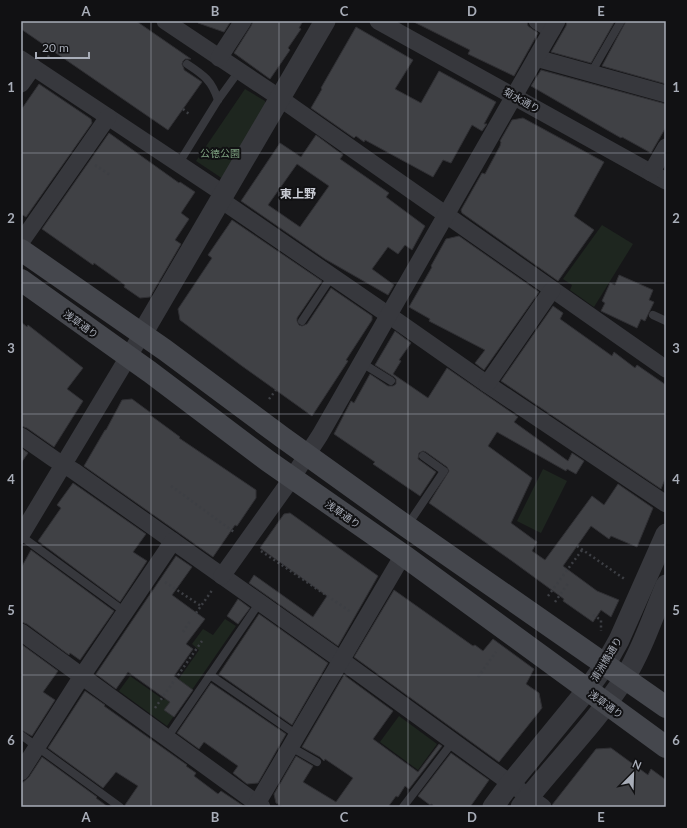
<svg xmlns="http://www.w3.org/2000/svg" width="687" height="828" font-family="Lato,'Noto Sans JP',sans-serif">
<rect width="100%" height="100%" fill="#161618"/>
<g fill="#1e261f">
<polygon points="245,89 265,101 265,108 223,179 196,161"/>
<polygon points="602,225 633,244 594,307 570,290 572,285 563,279"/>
<polygon points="543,469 567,481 541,533 517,521"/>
<polygon points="225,619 236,626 167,726 119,691 130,676 164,700 199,650 192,644 203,629 213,635"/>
<polygon points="399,716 437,744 418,770 380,742"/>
</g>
<g fill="#404145" stroke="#303034" fill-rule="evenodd">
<polygon points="21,21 136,21 191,59 185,59 183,61 182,64 184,69 184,70 202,82 168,130 21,29"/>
<polygon points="199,21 231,21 224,32 198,23"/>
<polygon points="253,21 303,21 299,28 301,29 288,48 290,50 270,79 234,53 251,26"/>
<polygon points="412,21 527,21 528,26 538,33 514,76 468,54 470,50"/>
<polygon points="567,21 615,21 591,63 551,52 566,26"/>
<polygon points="626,21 666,21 666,84 602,66"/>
<polygon points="356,27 413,60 395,89 421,103 439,71 496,102 484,124 487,124 482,131 472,125 451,163 443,160 433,177 365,140 364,142 356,136 354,138 311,108 322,89 321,88"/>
<polygon points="541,70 666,104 666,127 651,153 622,137 621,138 531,86"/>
<polygon points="39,84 91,119 92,123 26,217 21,214 21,110"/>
<polygon points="523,118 604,162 574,216 594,230 558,281 462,213 461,210 482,173 485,174 500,146 501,142 500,141 512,120"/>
<polygon points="109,133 179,183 180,182 195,192 181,213 189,219 175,240 181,244 150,297 140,298 124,287 125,285 94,263 93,265 42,229"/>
<path d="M316,135L343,155L340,159L389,193L386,197L425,226L412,250L405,245L398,254L388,247L372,269L394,285L388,295L325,259L241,201L280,143L301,157ZM297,164L329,186L300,227L268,205Z"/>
<polygon points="232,220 322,281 297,318 297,321 299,325 302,326 307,324 331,288 372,316 372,320 346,360 348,361 312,416 242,366 180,320 178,309 212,258 208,255"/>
<polygon points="459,236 539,292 484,370 475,363 485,350 429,321 430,319 409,307 432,267 431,266 446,239"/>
<polygon points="619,275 653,290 649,300 654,302 645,321 641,319 637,328 601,311 605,303 602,301 610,283 615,285"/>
<polygon points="553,306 563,313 560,319 612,356 614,352 635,368 637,365 666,385 666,477 661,489 501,381"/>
<polygon points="21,322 27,327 28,325 83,368 67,389 83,401 54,447 27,428 21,426"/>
<polygon points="395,331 411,343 399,360 401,361 393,374 428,398 447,368 518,417 514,422 568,461 572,453 584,461 576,474 567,469 566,471 497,432 488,446 532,478 511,523 537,542 532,551 545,560 592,496 604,505 618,484 653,508 637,547 611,536 609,539 591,526 563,566 597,591 619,600 611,617 601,610 593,622 563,601 564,599 512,561 429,503 449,471 447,467 426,452 423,451 419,453 418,459 436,472 420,496 373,464 375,462 334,434 351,401 354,403 370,374 388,386 393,386 396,384 396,379 394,377 375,365"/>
<polygon points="132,399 151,413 150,415 180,437 179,438 256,490 256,498 237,526 235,525 213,557 84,466 105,430 106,430 122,400"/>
<polygon points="21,448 28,453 21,463"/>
<polygon points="73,483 146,534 133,552 147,561 120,602 38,541 61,508 57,505"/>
<polygon points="290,513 378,576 338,646 249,583 254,575 313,617 327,596 260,548 284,514"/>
<polygon points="31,550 114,611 80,660 70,653 69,655 27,624 21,622 21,568"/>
<polygon points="176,556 192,567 172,595 205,619 186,644 193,649 174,676 193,690 174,717 164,710 170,702 128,672 116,689 96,674"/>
<polygon points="394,590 473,646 475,645 483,651 493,639 534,669 526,684 539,693 542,708 499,762 354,657"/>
<polygon points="238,599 250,608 238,624 227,616"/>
<polygon points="259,614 328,663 292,725 219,674"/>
<polygon points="21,644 58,671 43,692 55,700 32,736 21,730"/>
<polygon points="344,675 393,711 373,739 418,772 439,744 442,746 409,789 405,786 398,797 396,796 388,807 283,807 276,803 274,794 296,756 313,766 303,782 336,802 353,778 325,759 324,761 320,757 302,747"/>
<polygon points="211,683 286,734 258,783 247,784 233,773 238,766 204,742 199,749 177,733"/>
<polygon points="85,691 105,705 104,706 187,765 186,766 196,773 194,776 218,794 221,791 245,807 125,807 125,805 138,786 116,772 103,788 48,748"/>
<polygon points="611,748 648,775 651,769 666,780 666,807 553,807 552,805 596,749"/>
<polygon points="451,753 489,780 470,807 436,807 431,804 430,805 418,796"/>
<polygon points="42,757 97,797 96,798 108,807 21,807 21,784 29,777"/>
</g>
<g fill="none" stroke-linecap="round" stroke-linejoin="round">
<g stroke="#3d3f44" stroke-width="2.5" stroke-dasharray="2 3" stroke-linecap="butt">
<polyline points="48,57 52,50"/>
<polyline points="183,109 189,114"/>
<polyline points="95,165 110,175"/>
<polyline points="269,399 276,390"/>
<polyline points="171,486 234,532"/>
<polyline points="577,546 626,580"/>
<polyline points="261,551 351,612"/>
<polyline points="165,582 201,606"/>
<polyline points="548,596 582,550"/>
<polyline points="555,602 569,582"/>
<polyline points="196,613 213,589"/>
<polyline points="593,615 601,620 601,631"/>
<polyline points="183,632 190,621"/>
<polyline points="478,677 496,652"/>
<polyline points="155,708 202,641"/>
</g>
<g stroke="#37383d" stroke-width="8">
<path d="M187,64C204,75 212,81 218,100"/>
<polyline points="591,73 621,21"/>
<polyline points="179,163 218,100 239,71"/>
<polyline points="653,315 666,321"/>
<polyline points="302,321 332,276"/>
<polyline points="362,363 391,381"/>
<polyline points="407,526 444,471 423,456"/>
<polyline points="21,536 125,612"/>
<polyline points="210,675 297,735"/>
<polyline points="21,735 120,807"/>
<polyline points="167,738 260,602"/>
<polyline points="291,747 317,762"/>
<polyline points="403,807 448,748 451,741"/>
</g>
<g stroke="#37383d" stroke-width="17">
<polyline points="165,21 271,92 666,369"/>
<polyline points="378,21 666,181"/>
<polyline points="537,21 552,30"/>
<polyline points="219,58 243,21"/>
<polyline points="536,58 666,94"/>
<polyline points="21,59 224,194"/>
<polyline points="21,84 33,67"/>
<polyline points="651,173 666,147"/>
<polyline points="221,200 400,323 487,384 666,504"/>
<polyline points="21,242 108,117"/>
<polyline points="487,384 552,290"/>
<polyline points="21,436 54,459 74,471 341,660 543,807"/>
<polyline points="21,535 142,334"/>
<polyline points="222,576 292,478 320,435 557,21"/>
<polyline points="21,632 262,807"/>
<polyline points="21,772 82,676 173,541"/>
<polyline points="255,807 403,555"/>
</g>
<g stroke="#37383d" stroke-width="21">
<polyline points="142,334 325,21"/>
<polyline points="493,807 510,784 587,690 605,665 619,640 666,534"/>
<path d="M521,807C554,764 594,725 624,679C642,650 653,616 666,585"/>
</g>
<g stroke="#45474d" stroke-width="22">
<polyline points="21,250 165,350 282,437 406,526 666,707"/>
<polyline points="21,280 150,372 268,461 403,555 666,747"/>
</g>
</g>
<path fill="none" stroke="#a8adb8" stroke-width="1" stroke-opacity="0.55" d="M151,21V807M279,21V807M408,21V807M536,21V807M21,153H666M21,283H666M21,414H666M21,545H666M21,675H666"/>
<g text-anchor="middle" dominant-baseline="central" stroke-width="4" stroke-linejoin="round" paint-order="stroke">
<g font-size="10" fill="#a8adb8" stroke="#111113">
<text transform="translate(522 100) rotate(29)">菊水通り</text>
<text transform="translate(81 324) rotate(36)">浅草通り</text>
<text transform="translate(343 514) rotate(35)">浅草通り</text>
<text transform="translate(606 659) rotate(-59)">清洲橋通り</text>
<text transform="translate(606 704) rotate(36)">浅草通り</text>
</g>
<g font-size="10" fill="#7fa381" stroke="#111113">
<text x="220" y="153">公徳公園</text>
</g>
<g font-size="12" font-weight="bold" fill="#c9ccd4" stroke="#111113">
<text x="298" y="193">東上野</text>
</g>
</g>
<rect width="687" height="828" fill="none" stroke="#111113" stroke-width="44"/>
<g transform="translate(633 774) rotate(23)" stroke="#111113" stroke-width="3" paint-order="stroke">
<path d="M0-3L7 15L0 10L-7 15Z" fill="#a8adb8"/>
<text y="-6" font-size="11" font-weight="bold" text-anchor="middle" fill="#a8adb8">N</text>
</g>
<path d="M36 52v6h53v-6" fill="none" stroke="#a8adb8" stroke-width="2"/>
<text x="42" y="52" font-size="12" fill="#a8adb8" stroke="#111113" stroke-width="3" paint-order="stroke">20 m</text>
<rect x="22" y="22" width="643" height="784" fill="none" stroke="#a8adb8" stroke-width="1.5"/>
<g font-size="13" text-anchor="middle" font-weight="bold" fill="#a8adb8">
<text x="86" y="16">A</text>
<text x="215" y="16">B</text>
<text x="344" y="16">C</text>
<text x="472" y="16">D</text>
<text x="601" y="16">E</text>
<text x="11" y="92">1</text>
<text x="676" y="92">1</text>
<text x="11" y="223">2</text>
<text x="676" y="223">2</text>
<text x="11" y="353">3</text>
<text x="676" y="353">3</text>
<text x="11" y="484">4</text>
<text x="676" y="484">4</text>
<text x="11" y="615">5</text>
<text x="676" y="615">5</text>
<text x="11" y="745">6</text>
<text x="676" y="745">6</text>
<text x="86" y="822">A</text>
<text x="215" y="822">B</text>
<text x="344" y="822">C</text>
<text x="472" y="822">D</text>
<text x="601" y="822">E</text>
</g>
</svg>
